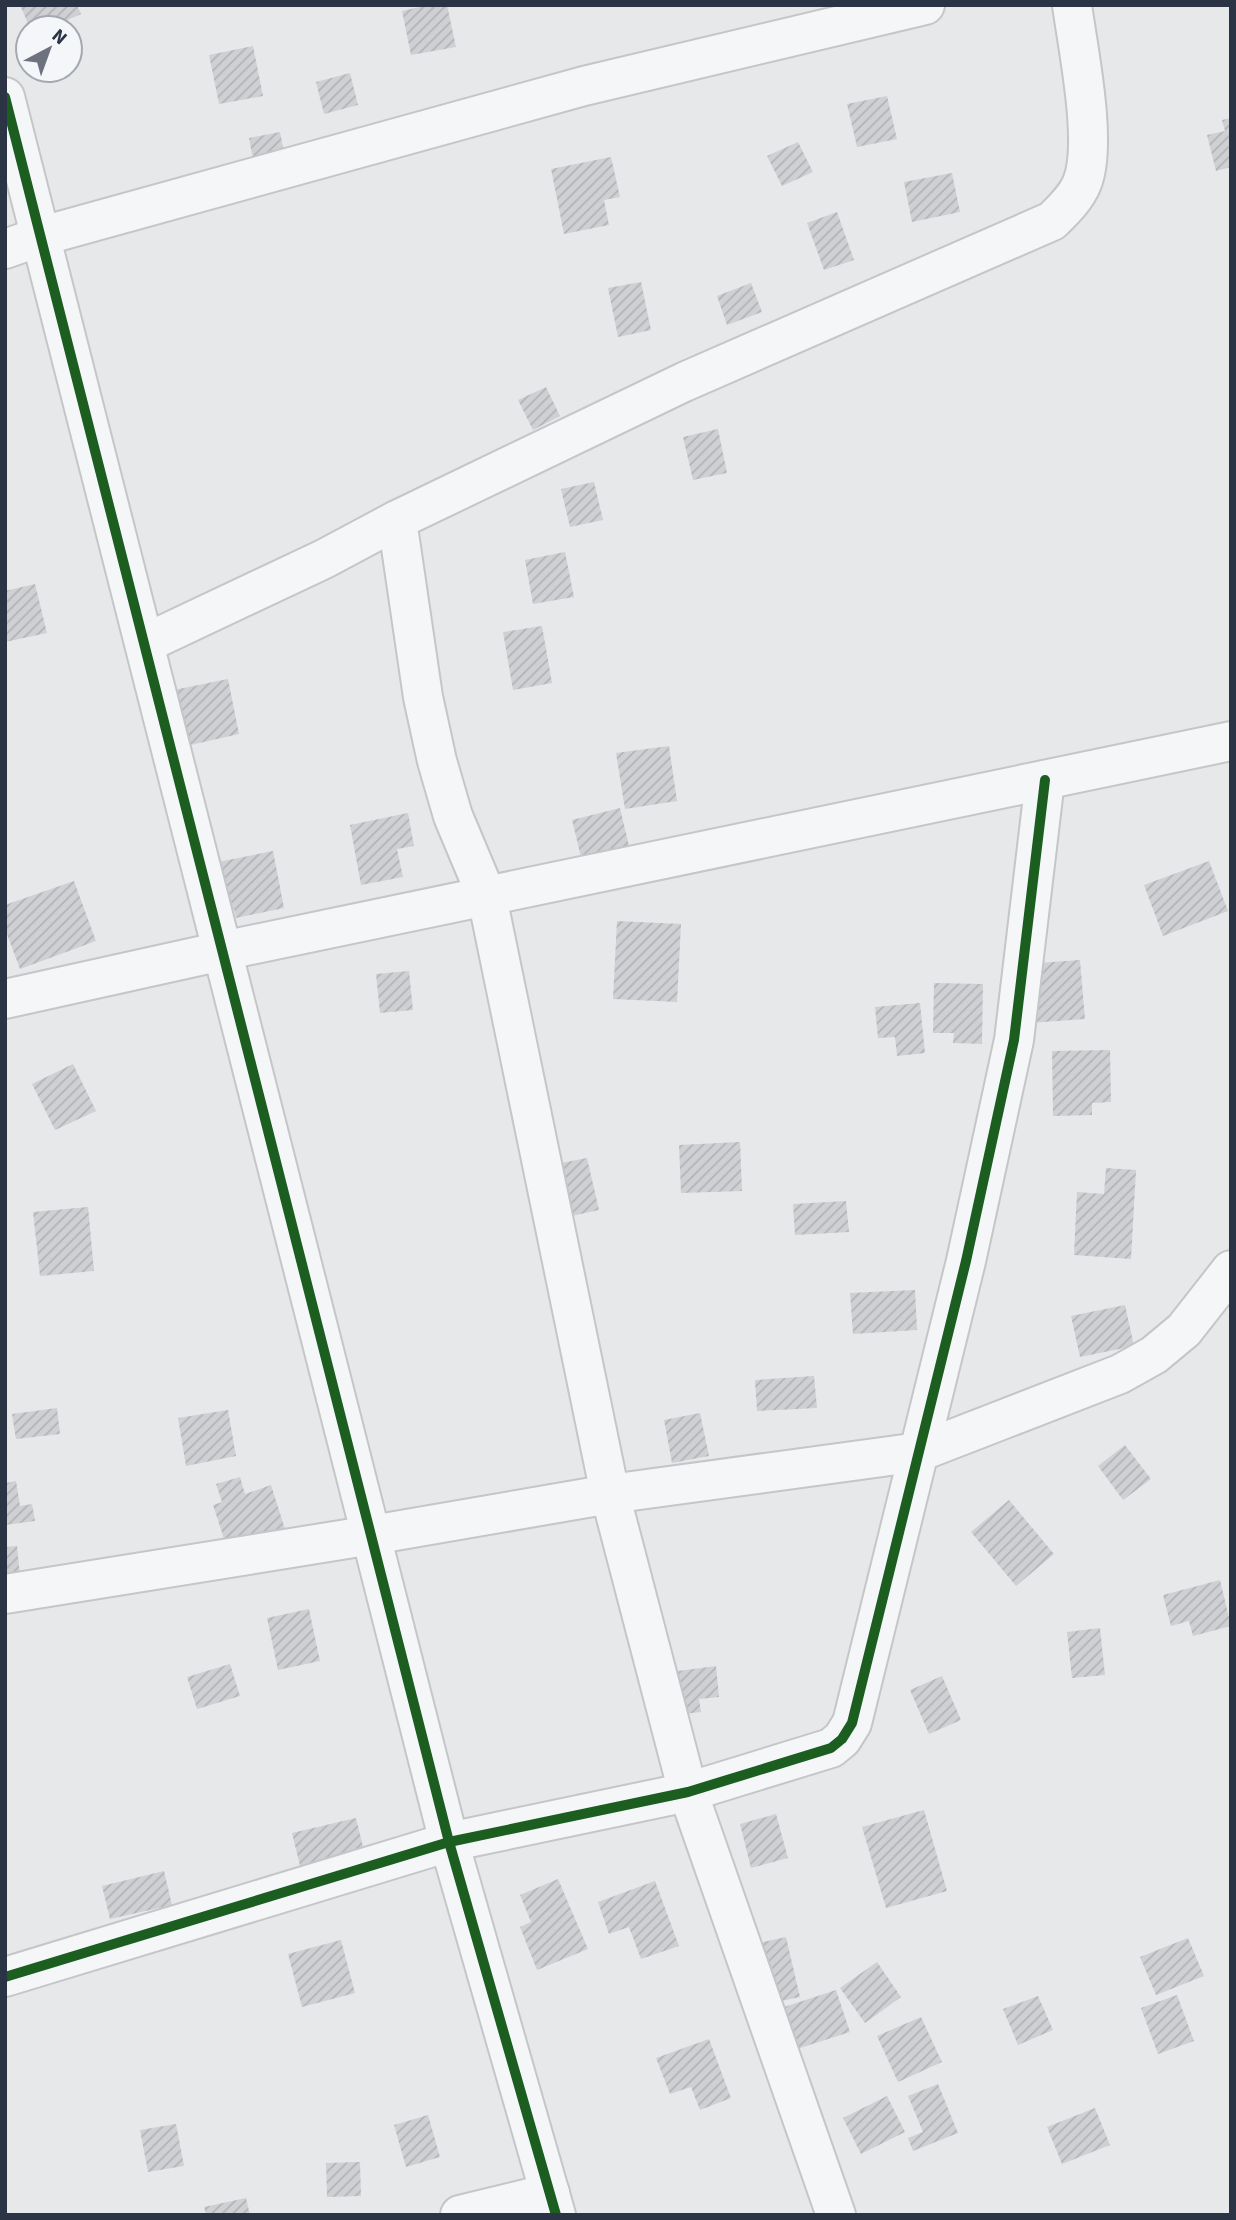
<svg xmlns="http://www.w3.org/2000/svg" width="1236" height="2220" font-family="'Source Sans 3',sans-serif">
<defs>
<pattern id="building-hatch" width="6" height="6" patternUnits="userSpaceOnUse" patternTransform="scale(1.75)"><rect width="6" height="6" fill="#ced0d3"/><path d="M-1 1l2-2M0 6l6-6M5 7l2-2" fill="none" stroke="#b1b3b6"/></pattern>
</defs>
<rect width="100%" height="100%" fill="#e6e8ea"/>
<g fill="url(#building-hatch)">
<polygon points="20,5 77,5 81,14 50,28 30,28"/>
<polygon points="428,5 447,5 456,47 411,55 402,11"/>
<polygon points="253,46 263,96 219,104 209,55"/>
<polygon points="350,73 358,105 324,114 316,82"/>
<polygon points="887,96 897,139 857,147 847,104"/>
<polygon points="1231,118 1231,167 1216,171 1207,135 1225,131 1222,120"/>
<polygon points="280,132 287,168 256,174 249,138"/>
<polygon points="798,142 813,172 782,186 767,156"/>
<polygon points="611,157 620,197 604,200 609,225 564,234 551,169"/>
<polygon points="952,173 960,212 912,222 904,182"/>
<polygon points="837,212 854,260 824,270 807,223"/>
<polygon points="641,282 651,330 618,337 608,288"/>
<polygon points="751,283 762,312 727,325 717,296"/>
<polygon points="546,387 560,416 533,430 518,400"/>
<polygon points="718,429 727,473 693,480 683,437"/>
<polygon points="594,482 603,520 570,527 561,489"/>
<polygon points="565,552 574,597 533,604 525,560"/>
<polygon points="35,584 47,633 5,642 5,591"/>
<polygon points="542,626 552,683 513,690 503,632"/>
<polygon points="228,679 239,734 186,746 174,690"/>
<polygon points="669,746 677,801 625,809 616,753"/>
<polygon points="620,808 629,846 581,857 572,820"/>
<polygon points="408,813 414,846 397,849 403,877 361,885 350,825"/>
<polygon points="273,851 284,908 236,918 234,909 217,912 208,864"/>
<polygon points="1209,861 1228,911 1163,936 1144,885"/>
<polygon points="74,881 96,941 20,969 5,929 5,905"/>
<polygon points="617,921 681,924 677,1002 613,999"/>
<polygon points="1080,960 1085,1019 1030,1023 1024,964"/>
<polygon points="409,971 413,1010 380,1013 376,974"/>
<polygon points="934,983 983,984 982,1044 953,1043 954,1033 933,1033"/>
<polygon points="920,1003 925,1053 897,1056 895,1037 878,1038 875,1007"/>
<polygon points="1110,1050 1111,1102 1092,1103 1092,1115 1053,1116 1052,1051"/>
<polygon points="73,1064 96,1111 55,1130 32,1084"/>
<polygon points="740,1142 742,1191 681,1193 679,1145"/>
<polygon points="587,1158 599,1210 567,1217 556,1164"/>
<polygon points="1106,1168 1136,1170 1131,1259 1074,1255 1077,1192 1104,1194"/>
<polygon points="846,1201 849,1232 795,1235 793,1204"/>
<polygon points="88,1207 94,1271 40,1276 33,1212"/>
<polygon points="915,1290 917,1330 853,1334 850,1293"/>
<polygon points="1125,1305 1134,1346 1080,1357 1071,1316"/>
<polygon points="814,1376 817,1408 757,1411 755,1380"/>
<polygon points="57,1408 60,1434 16,1439 12,1414"/>
<polygon points="228,1410 236,1456 186,1466 178,1418"/>
<polygon points="700,1413 709,1456 672,1463 664,1420"/>
<polygon points="1125,1445 1151,1479 1123,1500 1098,1466"/>
<polygon points="240,1477 245,1494 271,1485 285,1529 227,1548 213,1505 222,1502 216,1484"/>
<polygon points="16,1481 20,1506 32,1504 35,1521 5,1525 5,1483"/>
<polygon points="1009,1500 1054,1554 1016,1586 971,1532"/>
<polygon points="17,1546 20,1576 5,1590 5,1547"/>
<polygon points="1220,1580 1231,1626 1193,1636 1189,1621 1171,1626 1163,1595"/>
<polygon points="309,1609 320,1661 278,1670 267,1618"/>
<polygon points="1100,1628 1105,1675 1072,1678 1067,1632"/>
<polygon points="230,1664 240,1696 197,1709 187,1677"/>
<polygon points="716,1666 719,1697 699,1699 701,1712 675,1715 670,1672"/>
<polygon points="942,1676 961,1720 929,1734 910,1690"/>
<polygon points="924,1810 947,1891 886,1908 862,1827"/>
<polygon points="776,1814 788,1858 751,1868 740,1824"/>
<polygon points="356,1818 367,1863 303,1878 292,1833"/>
<polygon points="164,1871 172,1905 110,1919 102,1886"/>
<polygon points="558,1879 588,1949 537,1970 520,1927 531,1922 520,1895"/>
<polygon points="655,1881 679,1946 641,1959 629,1927 609,1934 598,1902"/>
<polygon points="786,1937 800,1997 754,2007 740,1947"/>
<polygon points="1188,1938 1204,1976 1156,1995 1140,1957"/>
<polygon points="341,1940 355,1993 302,2007 288,1954"/>
<polygon points="877,1962 901,1997 865,2023 840,1988"/>
<polygon points="836,1990 850,2032 794,2050 781,2008"/>
<polygon points="1177,1995 1194,2041 1158,2054 1141,2008"/>
<polygon points="1038,1996 1053,2030 1018,2045 1003,2009"/>
<polygon points="921,2017 942,2062 898,2082 877,2036"/>
<polygon points="709,2039 731,2098 700,2110 691,2087 670,2094 656,2058"/>
<polygon points="938,2084 958,2133 913,2151 908,2138 923,2132 908,2096"/>
<polygon points="887,2096 905,2132 861,2154 843,2118"/>
<polygon points="1095,2108 1110,2145 1062,2164 1047,2127"/>
<polygon points="428,2115 440,2157 406,2167 394,2125"/>
<polygon points="176,2124 184,2166 148,2172 140,2130"/>
<polygon points="360,2162 361,2196 327,2197 326,2163"/>
<polygon points="246,2198 250,2215 206,2215 204,2207"/>
</g>
<g fill="none" stroke-linecap="round" stroke-linejoin="round">
<defs>
<g id="minor">
<polyline points="5,249 42,236 584,86 925,5"/>
<polyline points="397,520 423,697 437,761 453,816 487,897 610,1494 688,1792 836,2215"/>
<path d="M146,643L324,559L397,520L684,382L1052,221C1063,210 1076,198 1082,183C1098,144 1078,49 1072,5"/>
<polyline points="5,999 222,951 1231,741"/>
<polyline points="5,1594 372,1535 610,1494 919,1452 1120,1374 1154,1355 1184,1330 1231,1270"/>
<polyline points="5,1977 449,1842 688,1792 831,1748 842,1739 852,1723 966,1261 1014,1040 1045,780"/>
<polyline points="460,2215 550,2193"/>
</g>
<polyline id="tertiary" points="5,97 449,1842 556,2215"/>
</defs>
<use href="#minor" stroke="#c4c6c8" stroke-width="42"/>
<use href="#tertiary" stroke="#c4c6c8" stroke-width="42"/>
<use href="#minor" stroke="#f5f6f7" stroke-width="38"/>
<use href="#tertiary" stroke="#f5f6f7" stroke-width="38"/>
<defs>
<g id="cycleway">
<polyline points="5,97 449,1842 556,2215"/>
<polyline points="5,1977 449,1842 688,1792 831,1748 842,1739 852,1723 966,1261 1014,1040 1045,780"/>
</g>
</defs>
<use href="#cycleway" stroke="#f4f6f9" stroke-width="15"/>
<use href="#cycleway" stroke="#1b5e20" stroke-width="10"/>
</g>
<rect width="1236" height="2220" fill="none" stroke="#2b3445" stroke-width="14"/>
<g transform="translate(49 49) rotate(41)"><circle r="33" fill="#f4f6f9" stroke="#a4a8b1" stroke-width="2"/>
<path d="M0-5L12 26L0 18L-12 26Z" fill="#6c737f"/>
<text y="-10" font-size="19" font-weight="bold" text-anchor="middle" fill="#2b3445">N</text>
</g>
</svg>
